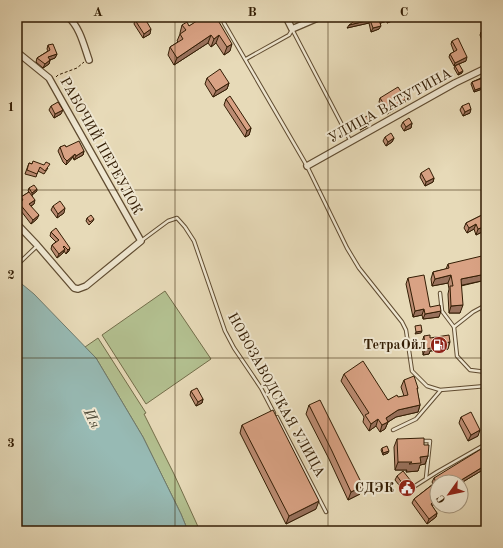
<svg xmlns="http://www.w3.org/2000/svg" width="503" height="548" font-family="'Old Standard TT',serif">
<rect width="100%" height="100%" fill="#e7dab8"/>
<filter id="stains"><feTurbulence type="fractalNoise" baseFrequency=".005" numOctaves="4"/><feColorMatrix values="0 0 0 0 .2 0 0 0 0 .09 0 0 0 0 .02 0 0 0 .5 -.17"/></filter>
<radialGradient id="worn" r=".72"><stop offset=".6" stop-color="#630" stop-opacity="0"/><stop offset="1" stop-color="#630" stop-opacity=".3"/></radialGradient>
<g fill="#b3c090" stroke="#736e4a">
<polygon points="165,291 211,359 146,404 102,335"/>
<polygon points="98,338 146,413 144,414 174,474 200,531 188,531 181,514 143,437 96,358 85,347"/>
</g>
<polygon fill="#97bab4" stroke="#6f7b6e" points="17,280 34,294 96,358 143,437 181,514 188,531 21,531 17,509"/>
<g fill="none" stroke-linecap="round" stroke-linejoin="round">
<defs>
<g id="service">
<polyline points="222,17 224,23 307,166 347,248 359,268 402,322 406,330 412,371 427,386 440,390 486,386"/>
<polyline points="292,29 351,142"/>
<polyline points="246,59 289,35 292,30"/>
<polyline points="141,241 168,221 177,218 185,227 194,241 225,331 234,348 261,388 274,413"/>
<polyline points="17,265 37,246"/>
<polyline points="440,293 442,311 454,327"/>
<polyline points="486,305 473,312 454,327 457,356 470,370 486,372"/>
<polyline points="277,417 326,512"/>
<polyline points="393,430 416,419 440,391"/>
<polyline points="422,441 430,441 426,478"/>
<polyline points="415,486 437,472 486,444"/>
</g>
<g id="minor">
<path d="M68,17C80,27 84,46 89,60"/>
<polyline points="286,17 292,29 320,17"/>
<polyline points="17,52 49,78 141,241 86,286 78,289 74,288 37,245 17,224"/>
<polyline points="307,166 455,83 486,68"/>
</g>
</defs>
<use href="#service" stroke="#604c31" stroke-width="4.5"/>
<use href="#minor" stroke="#604c31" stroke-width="8"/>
<polyline stroke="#331d04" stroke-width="1" stroke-dasharray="3 2" stroke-linecap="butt" points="56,77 58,75 77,68 84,62"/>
<use href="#service" stroke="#efe7d1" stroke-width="2.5"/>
<use href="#minor" stroke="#efe7d1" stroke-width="5.5"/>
</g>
<g fill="#bb8b72" stroke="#331d04">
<polygon points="140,17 148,17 145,19 150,34 143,38 134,24 135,20"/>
<polygon points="208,17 230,51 224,55 216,43 211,47 208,43 174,65 168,55 170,47 178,42 177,41 180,34 180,33 182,25 189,26"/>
<polygon points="360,17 400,17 399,18 387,23 387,21 380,23 379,29 371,32 369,23 347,28"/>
<polygon points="486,30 486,51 480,35 481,32"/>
<polygon points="452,41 466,61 454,66 449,57 450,54 454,52 451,44"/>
<polygon points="48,45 57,54 55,58 50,60 49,64 43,68 36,62 37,58 48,51 47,49"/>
<polygon points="455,66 462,73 458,75 454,68"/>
<polygon points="486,75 486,92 485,88 474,92 471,84 472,82 481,78 482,76"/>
<polygon points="207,78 229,83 227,89 213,97 205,84"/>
<polygon points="380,98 405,103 387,114 379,102"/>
<polygon points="226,99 251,128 249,135 245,137 224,105"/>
<polygon points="51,106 61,114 54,118 49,110"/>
<polygon points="462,106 470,113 463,116 460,110"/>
<polygon points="359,121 371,121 369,125 360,130 357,125"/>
<polygon points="403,122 412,123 411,128 404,131 401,126"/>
<polygon points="385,137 394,138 392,142 386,146 383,141"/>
<polygon points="60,147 66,147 84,151 83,155 74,160 73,157 66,165 63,162 58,151"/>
<polygon points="29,163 48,168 44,174 38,171 36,177 25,174"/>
<polygon points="421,173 434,178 433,182 425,186 420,177"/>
<polygon points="29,188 37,191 32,195 34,204 31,206 37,219 31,224 18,207 19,203 20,202 20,201 21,197 29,192 28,191"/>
<polygon points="53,206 64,213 57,218 51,210"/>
<polygon points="486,213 486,230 476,235 474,229 467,233 464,228 466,223"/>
<polygon points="87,218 94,219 93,221 89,225 86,221"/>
<polygon points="51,232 69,251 66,254 64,251 63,253 57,258 51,249 52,245 56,242 50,236"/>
<polygon points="448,264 486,280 461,286 460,313 449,313 448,294 449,289 448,283 432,286 431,279 433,272 446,269"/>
<polygon points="408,278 430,307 439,317 423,319 422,315 413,317 406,284"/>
<polygon points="424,336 430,338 448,349 430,351 429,354 423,355 422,342"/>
<polygon points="344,374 388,400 404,396 401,387 404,380 418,388 417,390 420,405 418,412 396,417 388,422 385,429 380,432 376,426 369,431 363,422 364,417 341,381"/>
<polygon points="191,391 203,399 202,403 196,406 190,395"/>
<polygon points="309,405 360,494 348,500 329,459 306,414"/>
<polygon points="461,417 478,436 468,441 459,423"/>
<polygon points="242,425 316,509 286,524 240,433"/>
<polygon points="397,439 424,445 428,456 425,464 420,465 418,471 406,472 407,470 395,470 394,447"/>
<polygon points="382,448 388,453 383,455 381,450"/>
<polygon points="486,468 461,483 461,482 437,482 437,502 432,506 437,513 436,517 427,524 412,503 414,499 433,484 432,482 434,478"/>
<polygon points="397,476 415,486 413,490 407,495 395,480"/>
</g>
<g fill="#98715c" stroke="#331d04">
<polygon points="347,17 353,17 346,19"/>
<polygon points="388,17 387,21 378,24 379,20"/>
<polygon points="394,17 400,17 399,18 387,23 389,19"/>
<polygon points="370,20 369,23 347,28 349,25"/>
<polygon points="381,26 379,29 371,32 373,28"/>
<polygon points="151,29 150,34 143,38 144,34"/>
<polygon points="211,35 208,43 174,65 177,58"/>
<polygon points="219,35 216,43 211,47 214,39"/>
<polygon points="232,44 230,51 224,55 227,47"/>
<polygon points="57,54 55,58 47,61 48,57"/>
<polygon points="467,57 466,61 454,66 455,63"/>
<polygon points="50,60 49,64 43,68 45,64"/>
<polygon points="463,71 462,73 458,75 459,73"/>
<polygon points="229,83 227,89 213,97 216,91"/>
<polygon points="486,86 485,88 474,92 475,90"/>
<polygon points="406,99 405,103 387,114 388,110"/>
<polygon points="471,109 470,113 463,116 465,112"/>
<polygon points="63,110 61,114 54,118 55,114"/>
<polygon points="371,121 369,125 360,130 362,126"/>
<polygon points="412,123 411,128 404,131 406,127"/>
<polygon points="251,128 249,135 245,137 247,131"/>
<polygon points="394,138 392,142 386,146 388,142"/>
<polygon points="84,151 83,155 74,160 76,156"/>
<polygon points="75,154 73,157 66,165 67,161"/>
<polygon points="434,178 433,182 425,186 426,182"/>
<polygon points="37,189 37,191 32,195 32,193"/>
<polygon points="35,200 34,204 28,208 29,204"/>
<polygon points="65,208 64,213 57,218 58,214"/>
<polygon points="39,215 37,219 31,224 33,220"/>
<polygon points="476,224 474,229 467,233 469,228"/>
<polygon points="486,226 486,230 476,235 478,229"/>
<polygon points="70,248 69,251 66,254 68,250"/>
<polygon points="65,249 63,253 57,258 59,254"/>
<polygon points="486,274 486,280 458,286 461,279"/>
<polygon points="451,275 448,283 432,286 435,279"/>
<polygon points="463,305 460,313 449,313 451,306"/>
<polygon points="424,309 422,315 413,317 415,311"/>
<polygon points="441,311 439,317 423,319 425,314"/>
<polygon points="422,331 421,333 415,334 416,332"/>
<polygon points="450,342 448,349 430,351 429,354 423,355 425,349 431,345"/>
<polygon points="203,399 202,403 196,406 198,402"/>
<polygon points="420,405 418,412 396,417 383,425 386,418 398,410"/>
<polygon points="378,419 376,426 369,431 371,424"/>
<polygon points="388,422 385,429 380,432 382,425"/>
<polygon points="480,430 478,436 468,441 471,435"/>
<polygon points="389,451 388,453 383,455 383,453"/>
<polygon points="428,456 425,464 420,465 418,471 406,472 407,470 395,470 398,462 420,457"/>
<polygon points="486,465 486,468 461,483 461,482 458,482"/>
<polygon points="363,486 360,494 348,500 351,492"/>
<polygon points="415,486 413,490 407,495 408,491"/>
<polygon points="437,499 437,502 429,508 431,504"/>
<polygon points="319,501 316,509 286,524 289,516"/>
<polygon points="437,513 436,517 427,524 429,519"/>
</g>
<g fill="#d9a284" stroke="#331d04">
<polygon points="140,17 144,17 151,29 144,34 135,20"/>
<polygon points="203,17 208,17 210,20 214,17 216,17 232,44 227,47 219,35 214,39 211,35 177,58 170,47 183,39 180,34 186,30 182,25 187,22 189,26"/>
<polygon points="360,17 394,17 389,19 388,17 379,20 381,26 373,28 370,20 349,25"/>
<polygon points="486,30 486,44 481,32"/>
<polygon points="458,38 467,57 455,63 450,54 457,50 452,41"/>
<polygon points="53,44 57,54 48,57 50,60 45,64 37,58 50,50 48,45"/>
<polygon points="459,64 463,71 459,73 455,66"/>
<polygon points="220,69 229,83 216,91 207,78"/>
<polygon points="486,75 486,87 486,86 475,90 472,82 483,78 482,76"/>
<polygon points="398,87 406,99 388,110 380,98"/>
<polygon points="230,96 251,128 247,131 226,99"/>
<polygon points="58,102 63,110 55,114 51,106"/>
<polygon points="469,103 471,109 465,112 462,106"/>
<polygon points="367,116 371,121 362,126 359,121"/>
<polygon points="409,118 412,123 406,127 403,122"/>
<polygon points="391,133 394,138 388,142 385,137"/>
<polygon points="79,141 84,151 76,156 75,154 67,161 64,158 60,147 65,145 66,147"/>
<polygon points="33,161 44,165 46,162 50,164 45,171 40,167 37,174 27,170 29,163 32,164"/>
<polygon points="429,168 434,178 426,182 421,173"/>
<polygon points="34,185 37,189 32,193 29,188"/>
<polygon points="29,192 35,200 29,204 39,215 33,220 19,203 23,200 21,197"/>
<polygon points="60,201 65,208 58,214 53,206"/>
<polygon points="486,213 486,226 478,229 476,224 469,228 466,223"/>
<polygon points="91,215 94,219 90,222 87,218"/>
<polygon points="56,228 70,248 68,250 64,246 63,247 65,249 59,254 52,245 59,240 51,232"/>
<polygon points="486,255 486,274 461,279 463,305 451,306 450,286 453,286 451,275 435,279 433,272 449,268 448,264"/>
<polygon points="424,275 430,307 440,305 441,311 425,314 424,309 415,311 408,278"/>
<polygon points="421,325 422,331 416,332 415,326"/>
<polygon points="430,335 430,338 449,335 450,342 431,345 431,348 425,349 424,336"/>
<polygon points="363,361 388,400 397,395 398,397 408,395 404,380 414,376 418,388 417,388 420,405 398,410 386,418 388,422 382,425 378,419 371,424 365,415 369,413 344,374"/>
<polygon points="197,388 203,399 198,402 191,391"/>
<polygon points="320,400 363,486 351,492 332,451 309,405"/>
<polygon points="273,410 319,501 289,516 242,425"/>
<polygon points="471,412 480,430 471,435 461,417"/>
<polygon points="424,438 424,445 429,445 428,456 420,457 421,463 409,464 412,462 398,462 397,439"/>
<polygon points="387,446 389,451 383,453 382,448"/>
<polygon points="486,446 486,456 485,456 486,458 486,465 458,482 437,482 437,499 431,504 437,513 429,519 414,499 436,482 434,478"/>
<polygon points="403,471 415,486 408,491 397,476"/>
</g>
<path fill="none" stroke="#331d04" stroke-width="1" stroke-opacity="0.55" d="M175,17V531M328,17V531M17,190H486M17,358H486"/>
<defs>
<symbol id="fuel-disc" viewBox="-11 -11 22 22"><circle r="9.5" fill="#8f2418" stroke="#efe7d1"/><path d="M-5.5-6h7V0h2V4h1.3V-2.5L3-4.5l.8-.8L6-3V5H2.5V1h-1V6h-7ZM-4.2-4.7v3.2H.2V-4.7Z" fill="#fff"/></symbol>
<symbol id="civic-disc" viewBox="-11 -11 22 22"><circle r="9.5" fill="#8f2418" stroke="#efe7d1"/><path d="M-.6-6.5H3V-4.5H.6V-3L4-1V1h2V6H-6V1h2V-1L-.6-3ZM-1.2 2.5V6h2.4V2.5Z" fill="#fff"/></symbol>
</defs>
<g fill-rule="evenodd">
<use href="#fuel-disc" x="429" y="335" width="20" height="20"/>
<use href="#civic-disc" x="397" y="478" width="20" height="20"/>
</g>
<g text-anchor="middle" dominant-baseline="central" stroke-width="4" stroke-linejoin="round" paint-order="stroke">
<g font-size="14" fill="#331d04" stroke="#efe7d1">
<text transform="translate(390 106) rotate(-29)">УЛИЦА ВАТУТИНА</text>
<text transform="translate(101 146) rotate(61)">РАБОЧИЙ ПЕРЕУЛОК</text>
<text transform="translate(276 395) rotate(61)">НОВОЗАВОДСКАЯ УЛИЦА</text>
</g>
<g font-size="14" font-weight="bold" fill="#331d04" stroke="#efe7d1" text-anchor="end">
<text x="426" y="345">ТетраОйл</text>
<text x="394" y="488">СДЭК</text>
</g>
<g font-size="15" font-style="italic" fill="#514c39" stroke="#efe7d1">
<text transform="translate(91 419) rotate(65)">Ия</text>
</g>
</g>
<rect width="503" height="548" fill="none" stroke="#e7dab8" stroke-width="44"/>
<g transform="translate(449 494) rotate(237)"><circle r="19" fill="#efe7d1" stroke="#a4967f"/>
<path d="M0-3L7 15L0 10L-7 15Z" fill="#8f2418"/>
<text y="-6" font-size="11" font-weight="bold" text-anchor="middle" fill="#331d04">С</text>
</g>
<rect x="22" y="22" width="459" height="504" fill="none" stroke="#331d04" stroke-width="1.5"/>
<g font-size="13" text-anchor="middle" font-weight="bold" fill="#331d04">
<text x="98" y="16">A</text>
<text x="252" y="16">B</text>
<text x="404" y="16">C</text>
<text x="11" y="111">1</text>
<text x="11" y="279">2</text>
<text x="11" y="447">3</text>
</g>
<rect width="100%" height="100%" filter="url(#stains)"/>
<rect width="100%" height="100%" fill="url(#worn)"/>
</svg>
